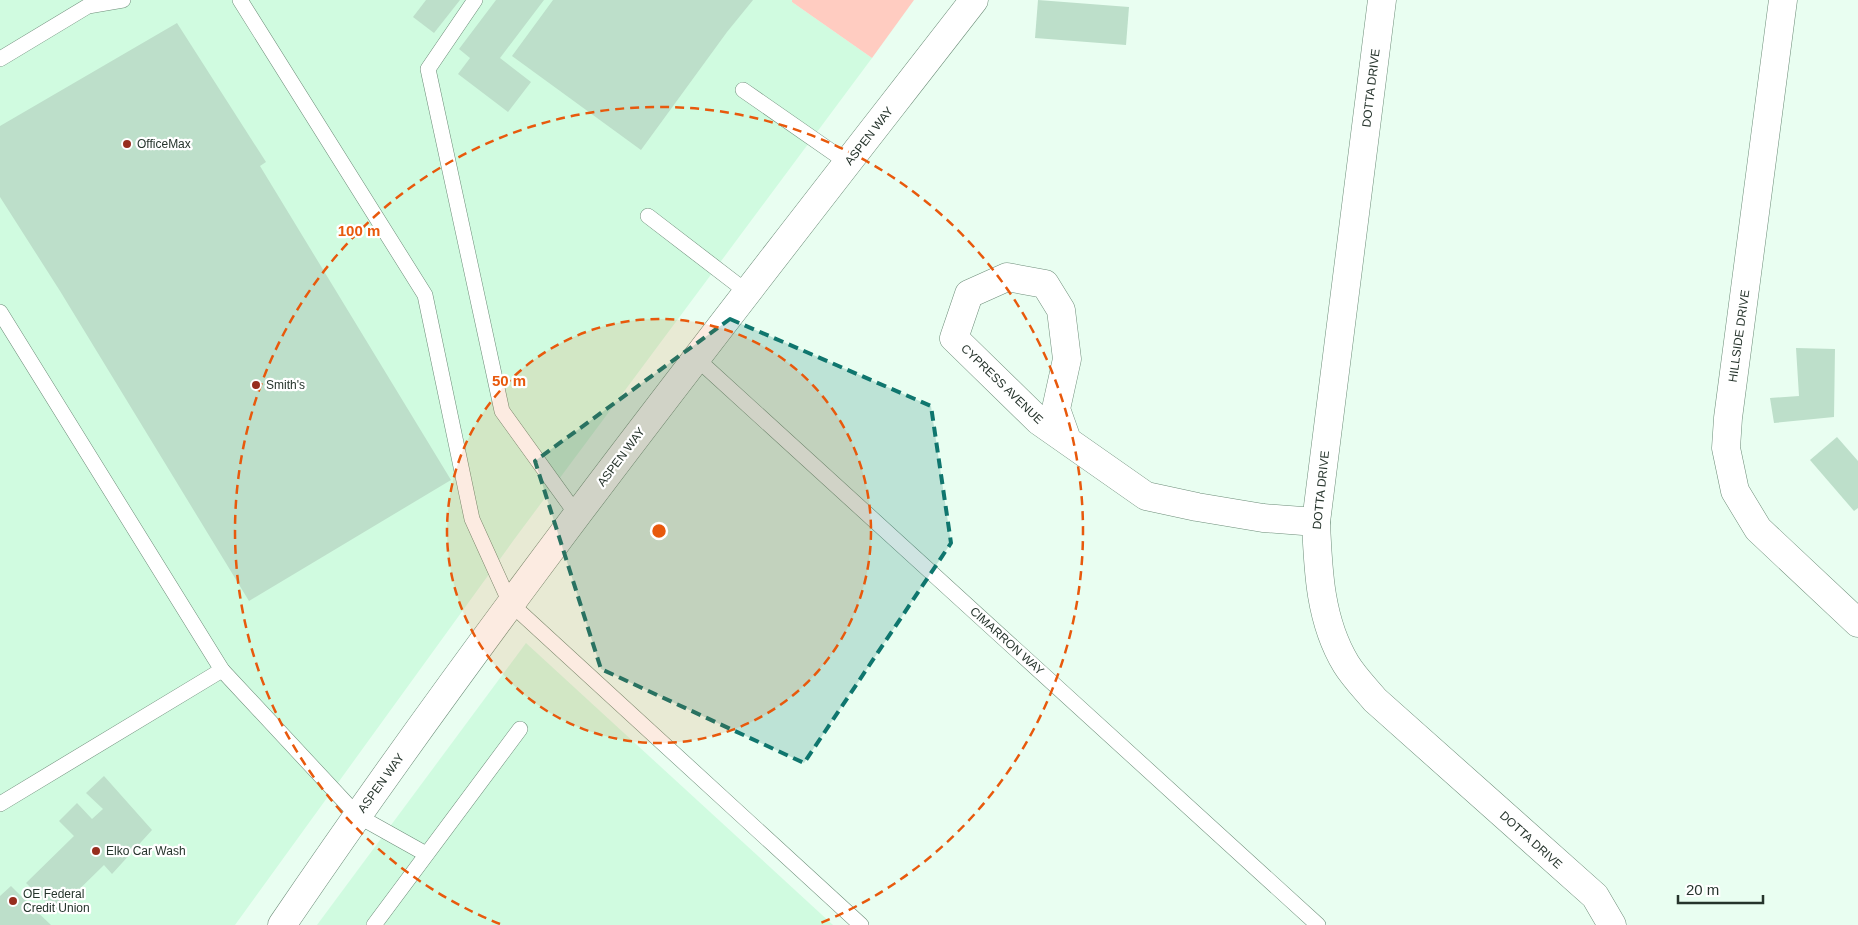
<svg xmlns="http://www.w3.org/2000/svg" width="1858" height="925" font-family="Helvetica,sans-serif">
<rect width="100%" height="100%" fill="#e9fef1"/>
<g fill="#d0fbe0">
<polygon points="0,0 792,0 792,2 872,58 513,541 235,925 0,925"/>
<polygon points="526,643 833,925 317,925"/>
</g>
<polygon fill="#ffccc1" points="792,0 914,0 872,58 792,2"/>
<g fill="#bddfca">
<polygon points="426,0 460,0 434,33 413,17"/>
<polygon points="496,0 544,0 500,58 531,82 508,112 458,74 470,58 459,49"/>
<polygon points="553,0 753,0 727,32 641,150 512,56"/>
<polygon points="1038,0 1129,7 1126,45 1035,38"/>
<polygon points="177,23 266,162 260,166 451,480 249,601 60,291 0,197 0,126"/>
<polygon points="1796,348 1835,349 1834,417 1774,423 1770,398 1799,396"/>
<polygon points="1837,437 1858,461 1858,508 1854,511 1810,460"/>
<polygon points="104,776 152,830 112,874 104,865 56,912 26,883 74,836 59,821 77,803 92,819 103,809 86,793"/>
<polygon points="11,886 31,906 51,925 0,925 0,896"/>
</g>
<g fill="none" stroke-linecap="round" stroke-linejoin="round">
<defs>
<g id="lane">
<polyline points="240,0 425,295 472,519 510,603 861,925"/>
<polyline points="475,0 428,69 502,411 577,515"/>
<polyline points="0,59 88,6 123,0"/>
<polyline points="743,90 848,163"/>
<polyline points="648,216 747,292"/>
<polyline points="0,312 222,670 358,816 426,854"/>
<polyline points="696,358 1318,925"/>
<polyline points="0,804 222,670"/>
<polyline points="374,925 520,729"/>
</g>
<g id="street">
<path d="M1382,0L1316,522C1318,571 1320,621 1346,664C1354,677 1365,688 1375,700L1595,896L1612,925"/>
<polyline points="1783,0 1728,418 1726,448 1735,491 1758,529 1858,623"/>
<polyline points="1067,440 1056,409 1067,359 1061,310 1045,284 1007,277 969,294 954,338 1039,421 1146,496 1197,507 1263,518 1316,522"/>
<path d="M282,925C499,606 738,304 974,0"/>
</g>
</defs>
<use href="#lane" stroke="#6d8d79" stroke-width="16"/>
<use href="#street" stroke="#6d8d79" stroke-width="29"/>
<use href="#lane" stroke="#fff" stroke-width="15"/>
<use href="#street" stroke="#fff" stroke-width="28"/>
</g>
<path fill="#0f766e" fill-opacity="0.2" stroke="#0f766e" stroke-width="4" stroke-dasharray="10 6" stroke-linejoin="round" d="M730,319L931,406L951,543L804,763L601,669L535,461Z"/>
<circle cx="659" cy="531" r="212" fill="#e8590c" fill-opacity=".12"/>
<g fill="none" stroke="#e8590c" stroke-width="2.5" stroke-dasharray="9 6">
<circle cx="659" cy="531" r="212"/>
<path d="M500 924A424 424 0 1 1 818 924"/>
</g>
<g fill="#972d1d" stroke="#fff" stroke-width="2">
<circle cx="127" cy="144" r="5"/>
<circle cx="256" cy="385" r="5"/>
<circle cx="96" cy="851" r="5"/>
<circle cx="13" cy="901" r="5"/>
</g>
<g text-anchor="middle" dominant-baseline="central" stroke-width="4.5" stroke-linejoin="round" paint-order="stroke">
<g font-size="12" fill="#26342c" stroke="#fff">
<text transform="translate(1371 88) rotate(-83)">DOTTA DRIVE</text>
<text transform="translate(869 136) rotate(-52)">ASPEN WAY</text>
<text transform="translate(1739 336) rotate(-82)">HILLSIDE DRIVE</text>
<text transform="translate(1002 384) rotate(44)">CYPRESS AVENUE</text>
<text transform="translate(621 457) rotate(-53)">ASPEN WAY</text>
<text transform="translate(1321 490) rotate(-84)">DOTTA DRIVE</text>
<text transform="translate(1007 641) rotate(42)">CIMARRON WAY</text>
<text transform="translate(381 783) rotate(-54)">ASPEN WAY</text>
<text transform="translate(1531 840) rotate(42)">DOTTA DRIVE</text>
</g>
<g font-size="12" fill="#26342c" stroke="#fff" text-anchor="start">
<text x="137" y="144">OfficeMax</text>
<text x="266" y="385">Smith's</text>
<text x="106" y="851">Elko Car Wash</text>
<text x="23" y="894">OE Federal<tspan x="23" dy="14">Credit Union</tspan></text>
</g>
</g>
<circle cx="659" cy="531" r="8" fill="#e8590c" stroke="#fff" stroke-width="2.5"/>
<g font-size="15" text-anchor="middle" font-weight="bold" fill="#e8590c" stroke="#fff" stroke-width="4.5" stroke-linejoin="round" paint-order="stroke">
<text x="359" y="236">100 m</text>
<text x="509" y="386">50 m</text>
</g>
<path d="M1678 895v8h85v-8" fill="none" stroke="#26342c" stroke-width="2.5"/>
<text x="1686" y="895" font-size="15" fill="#26342c" stroke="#ffffff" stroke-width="4" paint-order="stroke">20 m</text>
</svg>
